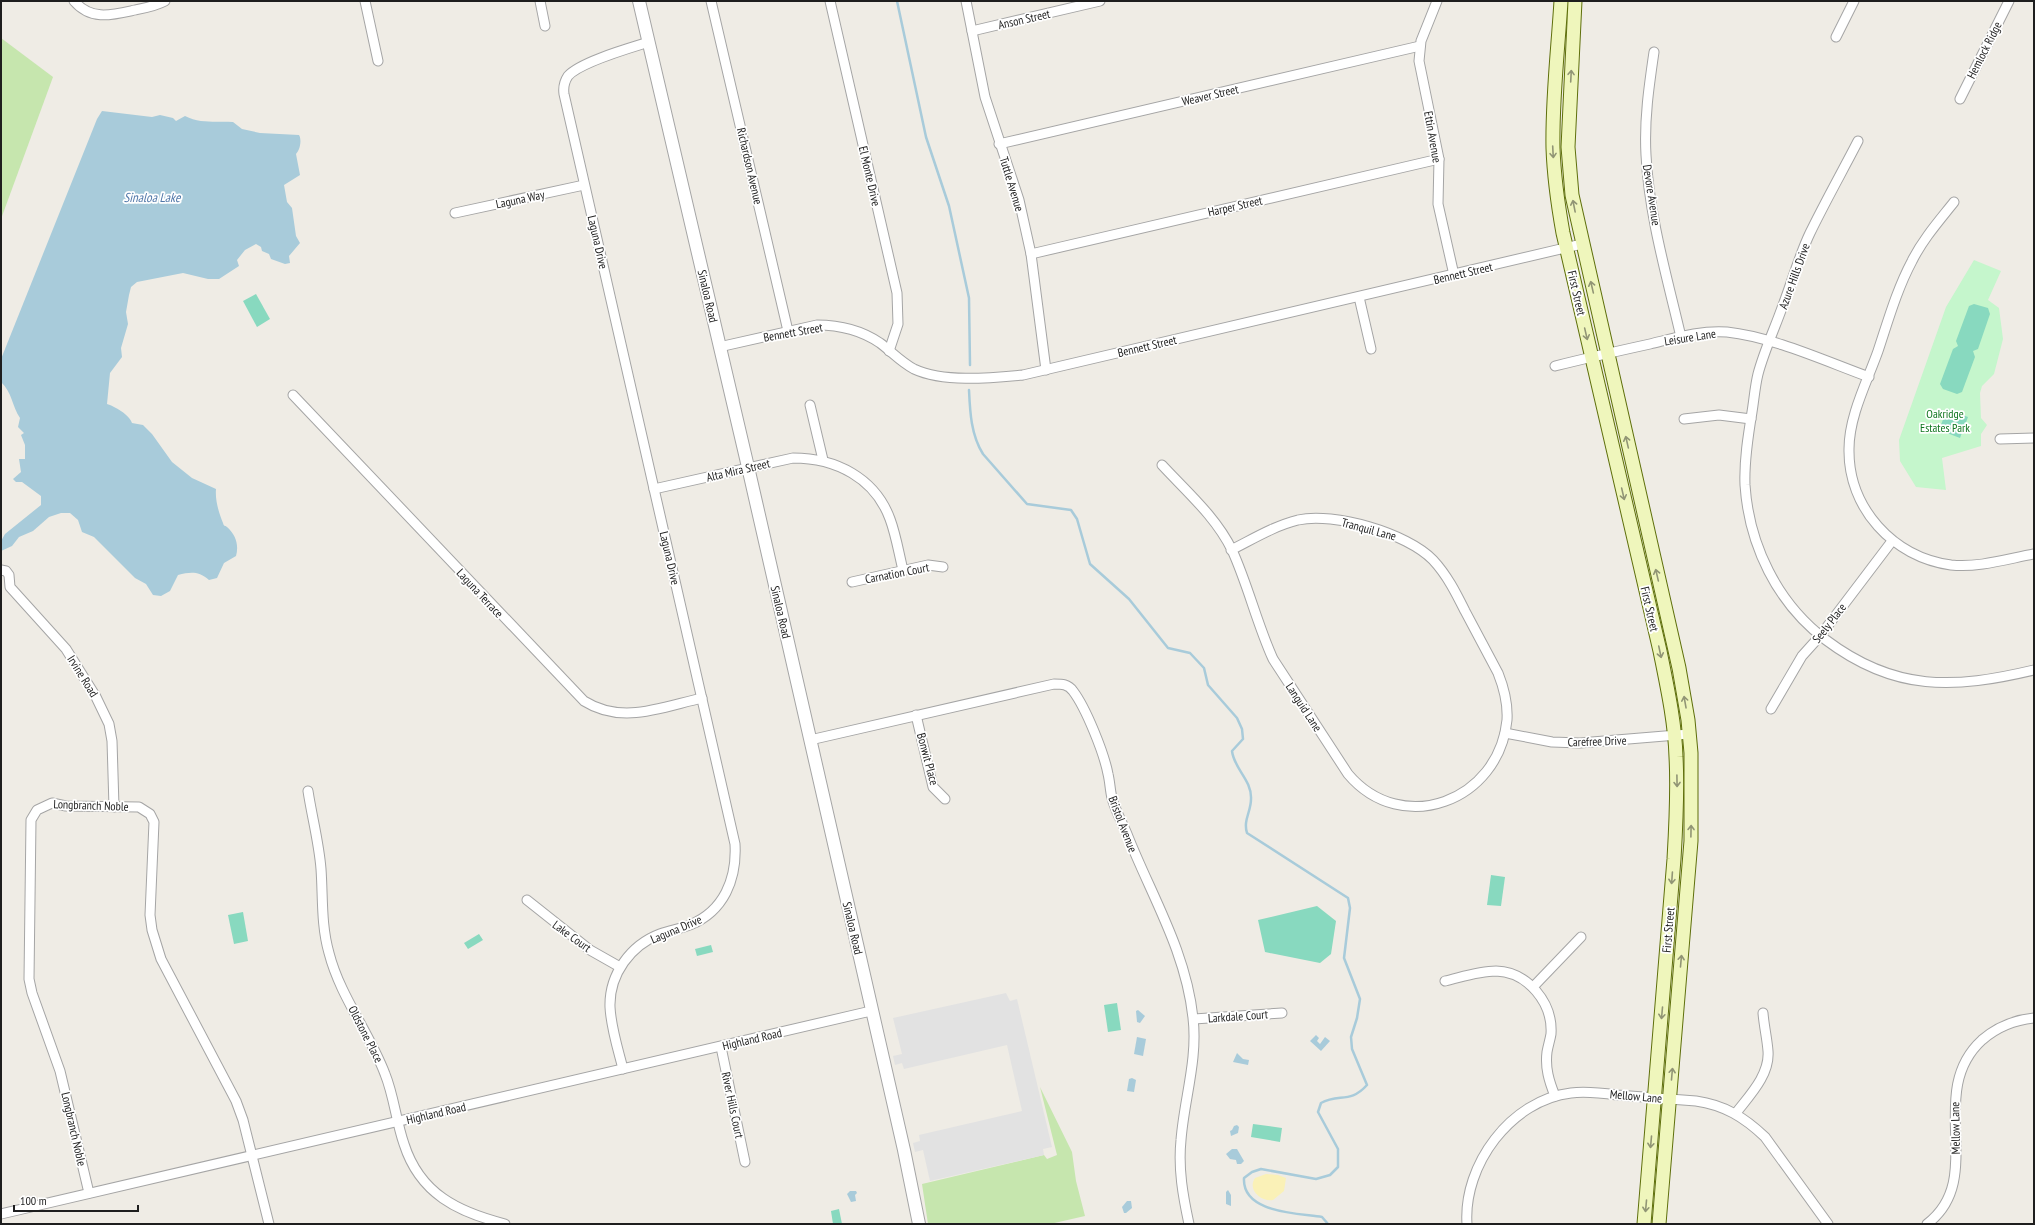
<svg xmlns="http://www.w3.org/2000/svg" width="2035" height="1225" font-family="'PT Sans Narrow',sans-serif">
<rect width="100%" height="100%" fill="#efece5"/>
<g fill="#c6e6ae">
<polygon points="1,38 53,77 1,219"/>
<polygon points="1040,1087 1072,1152 1076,1181 1085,1216 1050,1224 928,1224 922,1184 1044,1155 1047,1159 1057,1155"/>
</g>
<path fill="#faf1b7" d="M1266,1174L1278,1175L1286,1178L1284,1191L1273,1200C1261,1202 1247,1190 1255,1178Z"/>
<polygon fill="#c5f6cc" points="1974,260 2001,271 1988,300 1999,308 2003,339 1994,374 1982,386 1980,393 1981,418 1987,425 1981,434 1981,446 1942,458 1946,490 1916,487 1900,461 1899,440 1946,307"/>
<g fill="#88d9bf">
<polygon points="256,294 270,319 257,327 243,301"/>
<polygon points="1974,304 1988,308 1990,314 1978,349 1973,351 1975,357 1962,392 1957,394 1943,389 1940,384 1953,349 1958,346 1956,341 1969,306"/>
<polygon points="1947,409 1968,417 1960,438 1939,430"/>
<polygon points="1491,875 1505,877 1501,906 1487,905"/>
<polygon points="1317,906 1336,921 1331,954 1320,963 1265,952 1258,920"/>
<polygon points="243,912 248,941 234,944 228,915"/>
<polygon points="479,934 483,940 468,949 464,943"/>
<polygon points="711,945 713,952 697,956 695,949"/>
<polygon points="1117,1003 1121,1030 1108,1032 1104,1005"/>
<polygon points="1253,1124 1282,1128 1280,1142 1251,1137"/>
<polygon points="839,1209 842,1224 833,1224 831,1211"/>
</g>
<polygon fill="#e2e2e2" points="1006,993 1010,1001 1017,999 1052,1147 1043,1149 1044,1155 930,1181 923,1150 915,1152 913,1143 920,1141 919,1135 1022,1111 1007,1045 904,1069 902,1063 895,1065 893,1056 902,1054 893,1018"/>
<g fill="#a8cbda">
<path d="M102,111L152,117L160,115L173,118L176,121L185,116C201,124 216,121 233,122L242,129L260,133L299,135C302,140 300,150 296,154L300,175L284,185L287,202L292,208L296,236L300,243L289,256L290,263L285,264L271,259L269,254L262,251L261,247L256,244L245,250L237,260L239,266L219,279H208L183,273L137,282L131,287L129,295L126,312L128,324L121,348L122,357L110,373L107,404C114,406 130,415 132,423L143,425L152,434L172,462L192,478L216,489C215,501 219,513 223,523C224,527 225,525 227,527C236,535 239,545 236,556L224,563L217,578L209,580C198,571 191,572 178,575L170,591L161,596L153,595L146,584L135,578L94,537L82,532L78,520L70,513H61L49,517L33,531L19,537L12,546L1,551V541L5,534L41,505V496L22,482H16L13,479L21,472L19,459H25V445L21,435L24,433L18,427L20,418C12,406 12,392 1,382V359L97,119Z"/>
<polygon points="1138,1010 1145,1016 1140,1023 1137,1022 1136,1011"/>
<polygon points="1316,1035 1319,1038 1317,1041 1320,1044 1325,1037 1330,1041 1321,1051 1310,1041"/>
<polygon points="1137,1037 1146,1039 1143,1056 1134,1054"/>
<polygon points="1237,1053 1243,1059 1249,1060 1248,1065 1233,1062"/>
<polygon points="1132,1078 1136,1080 1134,1092 1127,1091 1129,1079"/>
<polygon points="1237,1125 1239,1127 1238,1133 1231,1136 1230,1131 1232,1130 1234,1126"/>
<polygon points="1232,1149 1237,1149 1244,1161 1241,1164 1237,1164 1236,1160 1230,1159 1226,1154"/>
<polygon points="1228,1190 1231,1195 1231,1206 1226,1204 1226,1192"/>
<polygon points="850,1191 856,1191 857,1193 855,1195 856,1201 851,1202 847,1194"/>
<polygon points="1127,1201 1131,1201 1132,1208 1126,1213 1124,1213 1122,1207"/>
</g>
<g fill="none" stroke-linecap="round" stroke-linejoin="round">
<g stroke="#a8cbda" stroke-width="2.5">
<polyline points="897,1 926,137 949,206 969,298 970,365"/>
<path d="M969,390C970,412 971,435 983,454L1027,504L1071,510L1077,519L1090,564L1129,599L1168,648L1190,653L1204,668L1208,685L1237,718L1242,729L1243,739L1232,751C1234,769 1252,780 1251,799C1251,812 1243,820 1247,833L1348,898L1350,908L1344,958L1360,999L1357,1018L1351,1037L1352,1049L1367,1085C1350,1104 1339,1093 1321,1103L1318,1112L1338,1149V1167L1330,1175L1316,1179L1261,1169L1252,1172L1244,1178C1242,1213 1297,1213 1322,1217L1328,1224"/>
</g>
<defs>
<g id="minor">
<path d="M74,1C91,21 112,15 135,10C145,8 156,6 165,1"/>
<polyline points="365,1 378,61"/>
<polyline points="540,1 545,26"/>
<polyline points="711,1 788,331"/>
<polyline points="830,1 897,293 898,324 889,351"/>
<polyline points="966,1 985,97 1019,200 1031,254 1046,370"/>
<polyline points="1437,1 1421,41 1419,61 1439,159 1438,204 1454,275"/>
<polyline points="972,31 1100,1"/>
<polyline points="1836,37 1854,1"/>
<path d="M1654,52C1649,86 1644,120 1646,155C1649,216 1667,277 1681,337"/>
<polyline points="1960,99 2009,1"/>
<path d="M1858,141C1842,172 1825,202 1810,233C1799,256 1792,282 1783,305C1775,328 1764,351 1758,374C1755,386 1754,400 1752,412C1748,436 1744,461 1745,485C1749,545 1777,603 1826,640C1895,692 1954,689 2034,670"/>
<polyline points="999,144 1420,46"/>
<path d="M1954,202C1939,221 1923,239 1912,261C1897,289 1888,321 1878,351C1867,382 1849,416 1849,449C1848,508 1893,557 1951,565C1978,568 2007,559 2034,554"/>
<polyline points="455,213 584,185"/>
<polyline points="1031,254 1439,159"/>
<polyline points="1359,297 1371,349"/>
<path d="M719,347L817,325C839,325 861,330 880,343C892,352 901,362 914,369C944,383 991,378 1023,375L1582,244"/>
<path d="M1555,366C1587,358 1618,351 1650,344C1675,338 1701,330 1727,332C1773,337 1825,361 1869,377"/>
<path d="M293,395L584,701C622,725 662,707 702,698"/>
<polyline points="810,405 823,460"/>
<polyline points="1684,419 1719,415 1751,419"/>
<polyline points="2000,439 2034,438"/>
<path d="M1162,465C1187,492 1216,517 1232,550C1248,585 1257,624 1273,659L1348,774C1402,838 1499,801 1507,720C1508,703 1504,688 1498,673C1487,652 1476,632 1465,611C1456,593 1447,575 1433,560C1407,533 1334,512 1298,520C1274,526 1253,539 1231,550"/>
<path d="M654,489L793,458C836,458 875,478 890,519C896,535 899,554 903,570"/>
<polyline points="1,570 6,571 9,575 10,587 66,649 96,697 109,724 112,741 114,807"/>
<polyline points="852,582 928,565 943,567"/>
<polyline points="1771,709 1802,656 1820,636 1892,541"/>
<polyline points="916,715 933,787 945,799"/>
<polyline points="1505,733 1552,742 1580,743 1689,734"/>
<path d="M810,740L1054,684C1062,684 1068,684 1073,691C1086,708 1104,753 1108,774C1110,782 1110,790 1112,798C1115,810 1122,822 1127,834C1151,895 1186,951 1193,1018C1198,1059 1184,1100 1181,1140C1178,1169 1183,1196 1189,1224"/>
<path d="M308,791C312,817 319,843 321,869C323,897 321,925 329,953C340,996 369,1032 385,1074C394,1096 396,1121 404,1144C420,1194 458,1212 505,1224"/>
<polyline points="527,900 590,950 620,967"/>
<path d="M1445,981C1462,977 1479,971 1496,971C1528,972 1553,1003 1551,1034C1550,1040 1548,1046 1547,1052C1545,1068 1549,1081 1555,1096"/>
<polyline points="1533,987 1581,937"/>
<polyline points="1194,1019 1282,1013"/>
<polyline points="721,1047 745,1162"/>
<path d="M623,1069C618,1049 611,1028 610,1007C609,974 631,945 660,934C670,930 680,929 690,925C724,911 737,879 735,844L564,94C563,87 564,82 568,76C580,62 630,48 649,42"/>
<path d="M1736,1113C1749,1096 1770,1075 1768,1051C1767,1038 1764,1026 1763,1013"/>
<polyline points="89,1193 60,1071 32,993 29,979 31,820 37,810 52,803 66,806 139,807 150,814 154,822 150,915 152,930 161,959 236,1101 243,1120 269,1224"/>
<polyline points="1,1214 871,1011"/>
<path d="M1467,1224C1463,1165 1511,1100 1571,1093C1586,1091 1602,1093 1617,1095C1643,1097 1669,1099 1696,1101C1724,1105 1744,1117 1765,1137L1828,1224"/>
<path d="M1927,1224C1988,1178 1924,1093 1982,1040C1997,1027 2014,1020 2034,1018"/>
</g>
<polyline id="tertiary" points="639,1 748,467 904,1150 919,1224"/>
<g id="secondary">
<path d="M1561,1C1558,50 1552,99 1553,148C1554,177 1558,205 1563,233L1660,651C1667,686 1675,722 1676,757C1678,792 1676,825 1674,859L1644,1224"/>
<polyline points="1575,1 1568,147 1572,195 1679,668 1688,720 1691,753 1691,841 1659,1224"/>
</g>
</defs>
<use href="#minor" stroke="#a5a5a5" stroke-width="11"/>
<use href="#tertiary" stroke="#a5a5a5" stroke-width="14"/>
<use href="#secondary" stroke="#5e6f0b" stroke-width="15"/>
<use href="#minor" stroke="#fff" stroke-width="9"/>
<use href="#tertiary" stroke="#fff" stroke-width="12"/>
<use href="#secondary" stroke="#eff6bc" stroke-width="13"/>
</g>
<defs><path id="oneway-shaft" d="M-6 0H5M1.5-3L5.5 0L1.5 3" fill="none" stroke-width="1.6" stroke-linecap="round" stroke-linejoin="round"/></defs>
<g stroke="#919575">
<use href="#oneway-shaft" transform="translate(1571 76) rotate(-87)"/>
<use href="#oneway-shaft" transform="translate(1553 152) rotate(87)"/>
<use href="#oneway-shaft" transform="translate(1574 206) rotate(-101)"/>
<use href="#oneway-shaft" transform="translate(1592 287) rotate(-103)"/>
<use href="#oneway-shaft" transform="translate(1586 334) rotate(77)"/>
<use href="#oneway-shaft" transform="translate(1627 442) rotate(-103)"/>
<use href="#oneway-shaft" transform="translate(1623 494) rotate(77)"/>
<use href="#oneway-shaft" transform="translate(1657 575) rotate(-103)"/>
<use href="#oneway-shaft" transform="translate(1660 652) rotate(78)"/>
<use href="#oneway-shaft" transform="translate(1685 702) rotate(-100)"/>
<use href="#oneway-shaft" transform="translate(1677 781) rotate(89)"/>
<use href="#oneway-shaft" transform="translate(1691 831) rotate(-89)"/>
<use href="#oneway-shaft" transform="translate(1672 878) rotate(94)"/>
<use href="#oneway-shaft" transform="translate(1681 961) rotate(-85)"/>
<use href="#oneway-shaft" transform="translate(1662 1013) rotate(95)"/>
<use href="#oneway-shaft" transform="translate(1672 1074) rotate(-85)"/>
<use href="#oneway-shaft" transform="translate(1651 1142) rotate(95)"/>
<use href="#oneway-shaft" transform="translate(1646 1206) rotate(95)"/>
</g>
<g text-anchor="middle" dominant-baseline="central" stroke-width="3.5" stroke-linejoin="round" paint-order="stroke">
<g font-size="12" fill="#1e1e1e" stroke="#fff">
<text transform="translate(1024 19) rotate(-13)">Anson Street</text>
<text transform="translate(1984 50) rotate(-63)">Hemlock Ridge</text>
<text transform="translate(1210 95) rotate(-13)">Weaver Street</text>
<text transform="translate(1433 137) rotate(80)">Ettin Avenue</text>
<text transform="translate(750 166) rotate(77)">Richardson Avenue</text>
<text transform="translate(870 176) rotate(77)">El Monte Drive</text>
<text transform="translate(1012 184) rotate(73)">Tuttle Avenue</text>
<text transform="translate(1652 195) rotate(81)">Devore Avenue</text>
<text transform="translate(520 199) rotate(-12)">Laguna Way</text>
<text transform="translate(1235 206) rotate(-13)">Harper Street</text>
<text transform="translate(598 242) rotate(77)">Laguna Drive</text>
<text transform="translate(1463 273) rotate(-13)">Bennett Street</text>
<text transform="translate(1794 276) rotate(-70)">Azure Hills Drive</text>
<text transform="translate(1577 293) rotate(77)">First Street</text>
<text transform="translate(708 296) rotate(77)">Sinaloa Road</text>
<text transform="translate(793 332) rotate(-10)">Bennett Street</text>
<text transform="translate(1690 337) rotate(-9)">Leisure Lane</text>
<text transform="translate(1147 346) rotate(-13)">Bennett Street</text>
<text transform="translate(738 470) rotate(-13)">Alta Mira Street</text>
<text transform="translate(1369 529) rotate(15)">Tranquil Lane</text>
<text transform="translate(670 558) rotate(77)">Laguna Drive</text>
<text transform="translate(897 573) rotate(-11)">Carnation Court</text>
<text transform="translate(480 593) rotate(47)">Laguna Terrace</text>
<text transform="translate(1650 609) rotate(77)">First Street</text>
<text transform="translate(781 612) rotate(77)">Sinaloa Road</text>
<text transform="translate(1829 623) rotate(-52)">Seely Place</text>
<text transform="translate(83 676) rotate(58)">Irvine Road</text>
<text transform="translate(1304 707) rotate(57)">Languid Lane</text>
<text transform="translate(1597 741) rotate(-2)">Carefree Drive</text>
<text transform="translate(928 759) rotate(75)">Bonwit Place</text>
<text transform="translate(91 805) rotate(2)">Longbranch Noble</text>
<text transform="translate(1123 824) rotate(69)">Bristol Avenue</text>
<text transform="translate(853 928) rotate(77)">Sinaloa Road</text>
<text transform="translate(676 929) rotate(-23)">Laguna Drive</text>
<text transform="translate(1668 930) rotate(-85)">First Street</text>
<text transform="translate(572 936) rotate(36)">Lake Court</text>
<text transform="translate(1238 1016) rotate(-4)">Larkdale Court</text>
<text transform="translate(366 1034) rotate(63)">Oldstone Place</text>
<text transform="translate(752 1039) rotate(-13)">Highland Road</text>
<text transform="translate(1636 1096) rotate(5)">Mellow Lane</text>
<text transform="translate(733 1105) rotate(78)">River Hills Court</text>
<text transform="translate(436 1113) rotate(-13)">Highland Road</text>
<text transform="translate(1955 1128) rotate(-91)">Mellow Lane</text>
<text transform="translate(74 1129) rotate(77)">Longbranch Noble</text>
</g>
<g font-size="12" fill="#127721" stroke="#fff">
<text x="1945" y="413">Oakridge<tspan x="1945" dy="14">Estates Park</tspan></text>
</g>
<g font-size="13" font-style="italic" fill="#5077a8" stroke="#fff">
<text x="152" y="197">Sinaloa Lake</text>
</g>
</g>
<rect width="2035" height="1225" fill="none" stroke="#1e1e1e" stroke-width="4"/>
<path d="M14 1205v6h124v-6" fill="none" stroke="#1e1e1e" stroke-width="2"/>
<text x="20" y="1205" font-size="12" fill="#1e1e1e" stroke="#ffffff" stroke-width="3" paint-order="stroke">100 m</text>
</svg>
